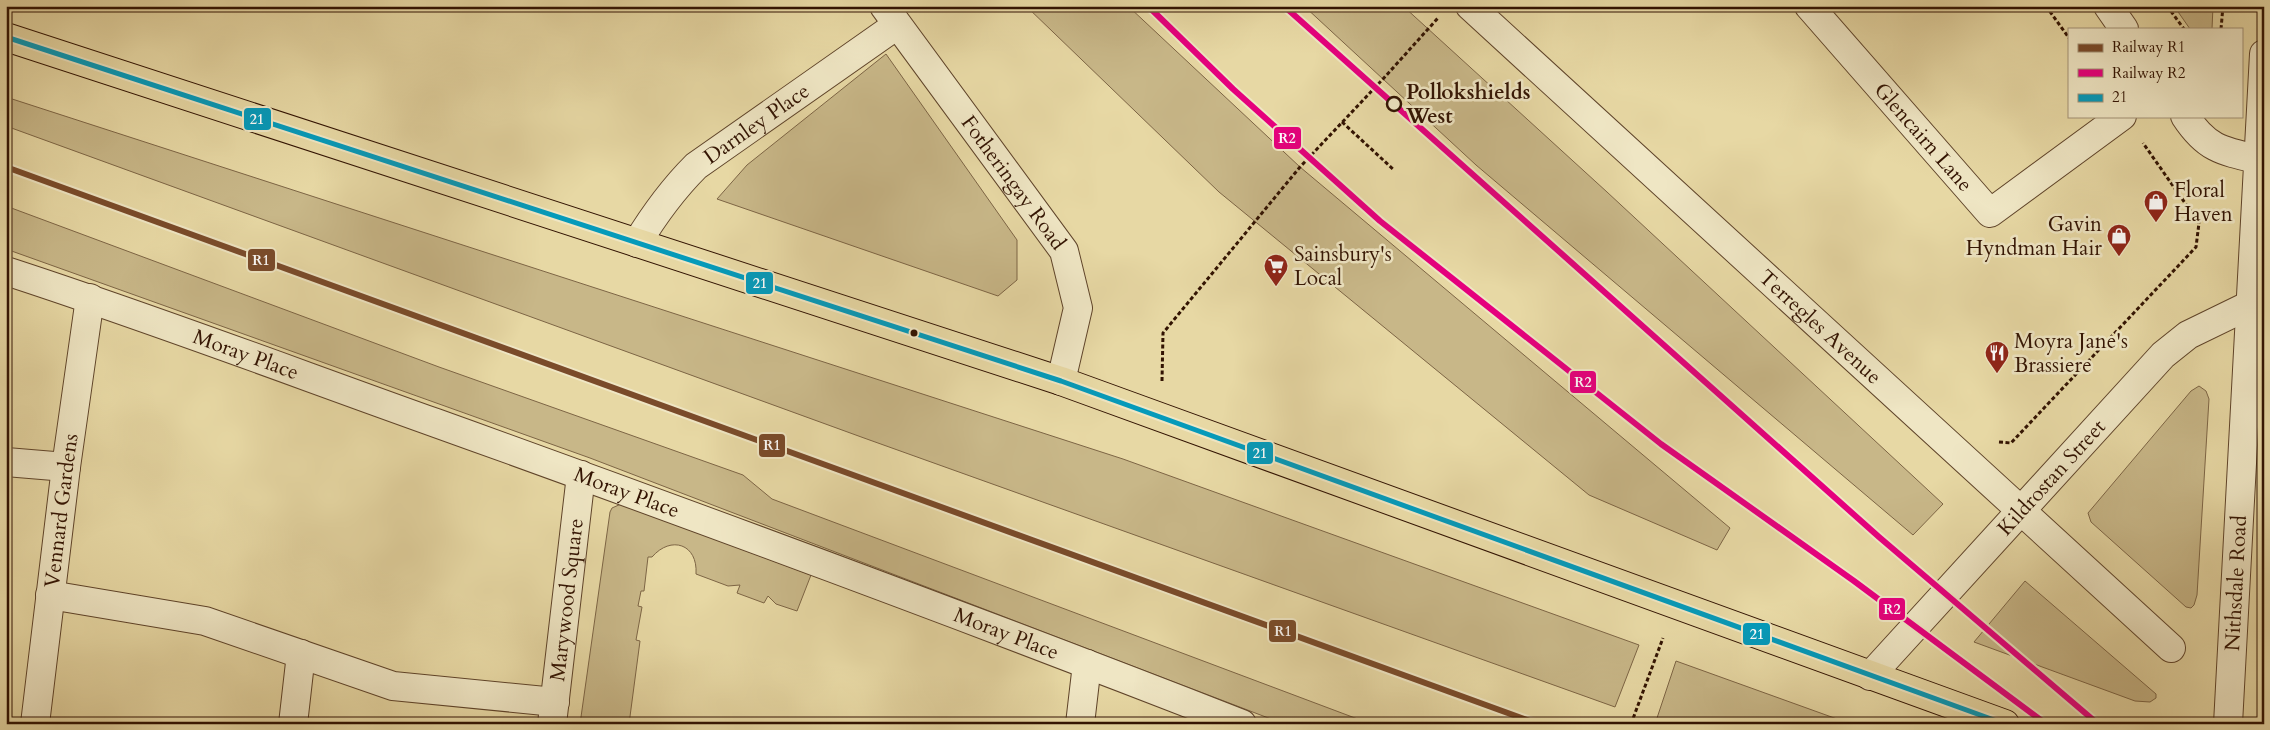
<svg xmlns="http://www.w3.org/2000/svg" width="2270" height="730" font-family="Cardo,serif">
<rect width="100%" height="100%" fill="#e7d8a4"/>
<filter id="stains"><feTurbulence type="fractalNoise" baseFrequency=".004" numOctaves="4"/><feColorMatrix values="0 0 0 0 .2 0 0 0 0 .09 0 0 0 0 .02 0 0 0 .5 -.17"/></filter>
<radialGradient id="worn" r=".72"><stop offset=".6" stop-color="#630" stop-opacity="0"/><stop offset="1" stop-color="#630" stop-opacity=".3"/></radialGradient>
<g fill="#c8b788" stroke="#7d6545">
<polygon points="1026,6 1128,6 1300,167 1730,528 1717,550 1589,495 1219,192"/>
<polygon points="1304,6 1403,6 1607,192 1943,504 1913,535 1476,165"/>
<polygon points="2174,6 2213,6 2212,29 2190,29"/>
<polygon points="886,54 1017,240 1017,280 998,296 717,199 747,165"/>
<polygon points="6,97 1123,459 1639,645 1615,707 864,438 6,126"/>
<polygon points="6,206 439,367 743,475 772,499 1371,724 1284,724 590,458 6,249"/>
<polygon points="2199,386 2206,391 2209,399 2197,595 2194,605 2191,608 2186,607 2091,522 2088,513 2191,391"/>
<path d="M621,504L811,575L797,611L776,604L768,596L764,603L737,593L740,585L728,586L696,574C698,544 671,535 652,557H648L644,591H641L638,606L642,607L636,640L640,641L629,724H580L610,512L612,508Z"/>
<polygon points="2025,581 2156,694 2156,698 2150,702 2135,701 1974,642"/>
<polygon points="1676,661 1851,724 1655,724"/>
</g>
<g fill="none" stroke-linecap="round" stroke-linejoin="round">
<defs>
<g id="minor">
<path id="s1" d="M884,6L1064,251L1078,308L1061,381"/>
<path id="s2" d="M1470,6L2171,648"/>
<path id="s3" d="M1809,6L1990,213L2122,116"/>
<polyline points="2108,6 2124,29"/>
<path d="M2185,116C2206,148 2221,151 2257,159"/>
<path id="s4" d="M637,243C654,215 672,190 696,166L897,25"/>
<path id="s5" d="M6,271C151,318 293,372 436,423C706,520 975,620 1242,724"/>
<polyline points="6,462 66,467"/>
<polyline points="50,595 205,621 393,686 555,702"/>
<path id="s6" d="M1870,676L2163,355L2188,335L2264,298"/>
<path id="s7" d="M35,724L66,467L90,298"/>
<polyline points="293,724 301,654"/>
<path id="s8" d="M552,724L581,475"/>
<polyline points="1080,724 1087,664"/>
<path id="s9" d="M2228,724L2264,54"/>
</g>
<polyline id="major" points="6,37 1061,381 2005,724"/>
</defs>
<use href="#minor" stroke="#5f442a" stroke-width="30"/>
<use href="#major" stroke="#321302" stroke-width="30"/>
<g stroke="#321302" stroke-width="3" stroke-dasharray="4 2.5" stroke-linecap="butt">
<polyline points="2046,6 2069,38"/>
<polyline points="2167,6 2184,29"/>
<polyline points="2221,29 2223,6"/>
<polyline points="1342,122 1394,170"/>
<polyline points="1162,381 1163,333 1300,167 1383,79 1438,18"/>
<polyline points="1999,442 2011,443 2196,247 2199,223 2143,143"/>
<polyline points="1631,724 1663,638"/>
</g>
<use href="#minor" stroke="#efe6c4" stroke-width="28"/>
<use href="#major" stroke="#e7d8a4" stroke-width="28"/>
<defs>
<polyline id="bus-1" points="6,37 1061,381 2005,724"/>
</defs>
<use href="#bus-1" stroke="#efe6c4" stroke-width="9"/>
<use href="#bus-1" stroke="#059aba" stroke-width="5"/>
<defs>
<polyline id="rail-1" points="6,167 1538,724"/>
<g id="rail-2">
<polyline points="1148,6 1233,89 1380,221 1661,444 1854,581 2046,724"/>
<polyline points="1284,6 1879,537 2098,724"/>
</g>
</defs>
<use href="#rail-1" stroke="#efe6c4" stroke-width="10"/>
<use href="#rail-2" stroke="#efe6c4" stroke-width="10"/>
<use href="#rail-1" stroke="#7a4b2a" stroke-width="6"/>
<use href="#rail-2" stroke="#e5007d" stroke-width="6"/>
</g>
<defs>
<symbol id="shop-pin" viewBox="-11 -11 22 30"><path d="M0 17L-7.5 6A9.5 9.5 0 1 1 7.5 6Z" fill="#8f2418" stroke="#efe6c4"/><path d="M-5-2.5h2.3a2.7 3.5 0 0 1 5.4 0H5L5.5 6h-11ZM-1.5-2.5h3a1.5 2.3 0 0 0-3 0Z" fill="#fff"/></symbol>
<symbol id="supermarket-pin" viewBox="-11 -11 22 30"><path d="M0 17L-7.5 6A9.5 9.5 0 1 1 7.5 6Z" fill="#8f2418" stroke="#efe6c4"/><path d="M-6-5.5h2.5l.6 2H6L4.5 2H-2.5L-4.4-4H-6ZM-1.5 3.2a1.3 1.3 0 1 0 .1 0ZM3 3.2a1.3 1.3 0 1 0 .1 0Z" fill="#fff"/></symbol>
<symbol id="restaurant-pin" viewBox="-11 -11 22 30"><path d="M0 17L-7.5 6A9.5 9.5 0 1 1 7.5 6Z" fill="#8f2418" stroke="#efe6c4"/><path d="M-5-6h1v4h1v-4h1v4h1v-4h1v5L-1.5 .5V6h-2V.5L-5-1ZM5-6V6H3V1.5H1.5Q1.5-4 5-6Z" fill="#fff"/></symbol>
</defs>
<g fill-rule="evenodd">
<use href="#shop-pin" x="2142" y="188" width="28" height="38"/>
<use href="#shop-pin" x="2105" y="222" width="28" height="38"/>
<use href="#supermarket-pin" x="1262" y="252" width="28" height="38"/>
<use href="#restaurant-pin" x="1983" y="339" width="28" height="38"/>
</g>
<circle fill="#efe6c4" stroke="#321302" stroke-width="2.5" cx="1394" cy="104" r="7"/>
<circle fill="#321302" stroke="#efe6c4" stroke-width="2" cx="914" cy="333" r="4.5"/>
<g text-anchor="middle" dominant-baseline="central" stroke-width="5" stroke-linejoin="round" paint-order="stroke">
<g font-size="21" font-weight="bold" fill="#321302" stroke="#efe6c4" text-anchor="start">
<text x="1406" y="92">Pollokshields<tspan x="1406" dy="24">West</tspan></text>
</g>
<g font-size="21" fill="#321302" stroke="#efe6c4">
<text stroke="none"><textPath href="#s4" startOffset="171">Darnley Place</textPath></text>
<text stroke="none"><textPath href="#s3" startOffset="174">Glencairn Lane</textPath></text>
<text stroke="none"><textPath href="#s1" startOffset="219">Fotheringay Road</textPath></text>
<text stroke="none"><textPath href="#s2" startOffset="475">Terregles Avenue</textPath></text>
<text stroke="none"><textPath href="#s5" startOffset="254">Moray Place</textPath></text>
<text stroke="none"><textPath href="#s6" startOffset="269">Kildrostan Street</textPath></text>
<text stroke="none"><textPath href="#s5" startOffset="659">Moray Place</textPath></text>
<text stroke="none"><textPath href="#s7" startOffset="215">Vennard Gardens</textPath></text>
<text stroke="none"><textPath href="#s9" startOffset="141">Nithsdale Road</textPath></text>
<text stroke="none"><textPath href="#s8" startOffset="125">Marywood Square</textPath></text>
<text stroke="none"><textPath href="#s5" startOffset="1064">Moray Place</textPath></text>
</g>
<g font-size="21" fill="#321302" stroke="#efe6c4" text-anchor="start">
<text x="2174" y="190">Floral<tspan x="2174" dy="24">Haven</tspan></text>
<text x="2102" y="224" text-anchor="end">Gavin<tspan x="2102" dy="24">Hyndman Hair</tspan></text>
<text x="1294" y="254">Sainsbury's<tspan x="1294" dy="24">Local</tspan></text>
<text x="2014" y="341">Moyra Jane's<tspan x="2014" dy="24">Brassiere</tspan></text>
</g>
</g>
<g stroke="#efe6c4" stroke-width="2">
<rect x="243" y="107" width="29" height="24" rx="5" fill="#059aba"/>
<rect x="1273" y="126" width="29" height="24" rx="5" fill="#e5007d"/>
<rect x="247" y="248" width="29" height="24" rx="5" fill="#7a4b2a"/>
<rect x="745" y="271" width="29" height="24" rx="5" fill="#059aba"/>
<rect x="1569" y="370" width="28" height="24" rx="5" fill="#e5007d"/>
<rect x="758" y="433" width="28" height="25" rx="5" fill="#7a4b2a"/>
<rect x="1246" y="441" width="28" height="24" rx="5" fill="#059aba"/>
<rect x="1878" y="597" width="28" height="24" rx="5" fill="#e5007d"/>
<rect x="1268" y="619" width="29" height="24" rx="5" fill="#7a4b2a"/>
<rect x="1742" y="622" width="29" height="24" rx="5" fill="#059aba"/>
</g>
<g font-size="14" text-anchor="middle" font-weight="bold" fill="#fff">
<text x="257" y="124">21</text>
<text x="1287" y="143">R2</text>
<text x="261" y="265">R1</text>
<text x="760" y="288">21</text>
<text x="1583" y="387">R2</text>
<text x="772" y="450">R1</text>
<text x="1260" y="458">21</text>
<text x="1892" y="614">R2</text>
<text x="1283" y="636">R1</text>
<text x="1757" y="639">21</text>
</g>
<rect width="2270" height="730" fill="none" stroke="#e7d8a4" stroke-width="25"/>
<rect x="8" y="8" width="2255" height="715" fill="none" stroke="#321302" stroke-width="2.5"/>
<rect x="12" y="12" width="2245" height="705" fill="none" stroke="#321302"/>
<rect x="2068" y="28" width="175" height="90" fill="#efe6c4" stroke="#a39276"/>
<rect x="2078" y="44" width="25" height="8" fill="#7a4b2a" stroke="#a39276"/>
<text x="2112" y="52" font-size="15" fill="#321302">Railway R1</text>
<rect x="2078" y="69" width="25" height="8" fill="#e5007d" stroke="#a39276"/>
<text x="2112" y="78" font-size="15" fill="#321302">Railway R2</text>
<rect x="2078" y="94" width="25" height="8" fill="#059aba" stroke="#a39276"/>
<text x="2112" y="102" font-size="15" fill="#321302">21</text>
<rect width="100%" height="100%" filter="url(#stains)"/>
<rect width="100%" height="100%" fill="url(#worn)"/>
</svg>
